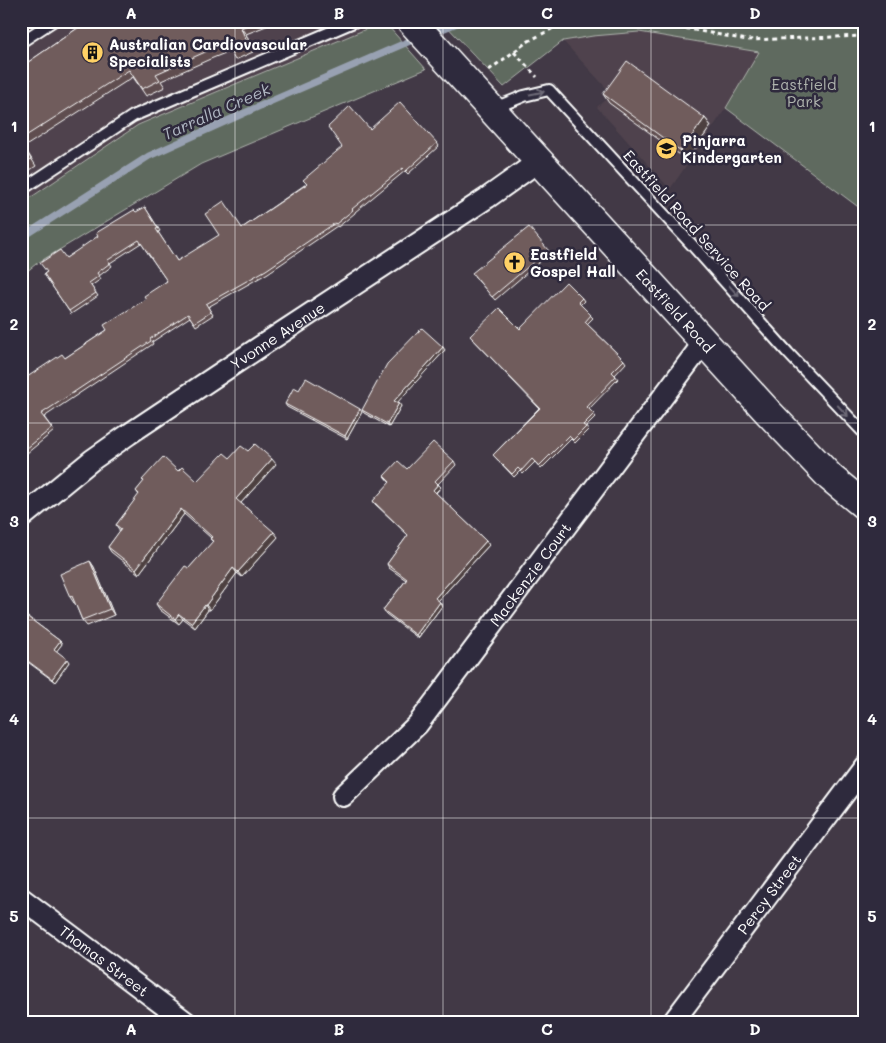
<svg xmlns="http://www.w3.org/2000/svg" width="886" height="1043" font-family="Mali,sans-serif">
<rect width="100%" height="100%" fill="#423946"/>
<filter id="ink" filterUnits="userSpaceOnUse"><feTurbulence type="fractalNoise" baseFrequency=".02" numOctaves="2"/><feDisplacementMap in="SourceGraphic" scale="10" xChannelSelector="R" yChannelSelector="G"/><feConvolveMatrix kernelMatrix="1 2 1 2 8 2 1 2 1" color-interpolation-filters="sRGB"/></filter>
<g filter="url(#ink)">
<g fill="#50434d">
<polygon points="21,21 376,21 378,24 138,125 21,204"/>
<polygon points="639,32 759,52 726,108 670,189 597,107 612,94 563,41 593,36"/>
</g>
<g fill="#5f6a5e" stroke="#afb4ae">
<polygon points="442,21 865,21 865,212 726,108 759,52 639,32 593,36 563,41 504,87"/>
<polygon points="378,24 388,26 426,69 201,164 36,264 21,276 21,204 138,125"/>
</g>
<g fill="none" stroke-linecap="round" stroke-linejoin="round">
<g stroke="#98a1b2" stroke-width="7">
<polyline points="430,34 462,21"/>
<polyline points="21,238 149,156 269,102 417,38"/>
</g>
<defs>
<g id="service">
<polyline points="21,42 53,21"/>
<polyline points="492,109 524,96 549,90 693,246 788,353 865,434"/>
<polyline points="21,190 133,116 356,21"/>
</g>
<g id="minor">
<path id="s1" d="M21,518L92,460L129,434L258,348L487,198L539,161"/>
<path id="s2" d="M343,796L418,724L704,342"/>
<path id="s3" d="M21,898L186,1022"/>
<path id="s4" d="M673,1022L865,766"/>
</g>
<g id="secondary">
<path id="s5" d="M411,21L768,412L831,478L865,506"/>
</g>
</defs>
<use href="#service" stroke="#fff" stroke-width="14"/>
<use href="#minor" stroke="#fff" stroke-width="24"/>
<use href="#secondary" stroke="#fff" stroke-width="31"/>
<g stroke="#fff" stroke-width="3" stroke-dasharray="4 4" stroke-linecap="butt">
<polyline points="646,21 747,40 865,36"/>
<polyline points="514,52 537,77"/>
<polyline points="489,70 527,42 559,25 619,21"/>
</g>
<use href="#service" stroke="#2f2a3d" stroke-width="10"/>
<use href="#minor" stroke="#2f2a3d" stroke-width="20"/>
<use href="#secondary" stroke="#2f2a3d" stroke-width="28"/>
</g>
<g fill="#5f4e4f" stroke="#fff">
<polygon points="88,21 279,21 246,34 253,52 235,60 230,51 208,60 161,81 165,87 146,96 133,77 24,147 36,166 21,176 21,67"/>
<polygon points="603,94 705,118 711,126 687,160 609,103"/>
<polygon points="370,129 437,143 439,146 408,174 405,171 355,212 355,213 338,227 337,226 268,273 208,307 213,315 196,326 190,317 152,342 153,344 44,417 54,431 21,458 21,381 65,358 107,330 167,281 141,243 110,263 112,266 99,276 101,279 91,286 98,296 71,314 44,274 66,258 145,207 160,231 158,232 177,261 242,228 306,184"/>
<polygon points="548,250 550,253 495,300 474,276"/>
<polygon points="582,298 584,301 580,305 593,318 587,324 624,360 626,363 615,375 618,379 589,409 596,417 586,427 588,430 575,443 571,439 541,469 535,462 523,474 520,471 514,477 493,455 539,408 470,336 520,329"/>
<polygon points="445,350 397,402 401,406 389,427 364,413 362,410"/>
<polygon points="299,390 362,412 347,439 287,407 285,404"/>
<polygon points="248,451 276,464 241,503 278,537 242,577 237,573 210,610 208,610 195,628 183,619 179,624 160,610 156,604 213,542 210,539 211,538 184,514 139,574 111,552 108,547 120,531 116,525 139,495 136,491 144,482 142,480 178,471 197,481 230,458"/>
<polygon points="454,461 456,465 438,484 441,487 436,493 486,541 489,545 438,601 442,606 418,638 386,614 383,610 406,580 389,568 387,564 408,535 375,504 373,501 390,483 384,476 407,469"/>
<polygon points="90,561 94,567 114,615 87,626 82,620 75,603 74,603 70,597"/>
<polygon points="21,612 60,641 62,644 56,651 69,662 55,682 21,657"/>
</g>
<g fill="#4e4040" stroke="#fff">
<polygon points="241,28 246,34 253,52 248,45"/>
<polygon points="705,118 711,126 687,160 681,151"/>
<polygon points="443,347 445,350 396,404 394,401"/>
<polygon points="399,403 401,406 389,427 387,424"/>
<polygon points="360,409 362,412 347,439 345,436"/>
<polygon points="272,459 276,464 240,504 236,499"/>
<polygon points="438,484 441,487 435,493 433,490"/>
<polygon points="181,509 184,514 139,574 136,569"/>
<polygon points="274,532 278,537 242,577 238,572"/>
<polygon points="486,541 489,545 437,602 435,598"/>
<polygon points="90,561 94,567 114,615 110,609"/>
<polygon points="233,568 237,573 210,610 206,605"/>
<polygon points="440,602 442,606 418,638 416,635"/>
<polygon points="205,605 208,610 195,628 191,623"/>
<polygon points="179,614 183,619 179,624 175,619"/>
<polygon points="60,641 62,644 56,652 54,649"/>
<polygon points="67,659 69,662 55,682 52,679"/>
</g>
<g fill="#6f5b5c" stroke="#fff">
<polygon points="88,21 257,21 241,28 248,45 231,53 226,43 203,53 156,74 160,80 142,89 129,70 21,139 21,67"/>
<polygon points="627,61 705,118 681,151 603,94"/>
<polygon points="400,102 437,143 406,171 403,168 352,209 353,210 336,224 335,223 266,270 206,304 211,312 194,323 188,314 150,339 151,341 41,414 52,428 21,453 21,381 62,354 65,358 107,330 104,325 146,299 144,296 167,281 139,240 108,260 110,263 97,273 99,276 89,283 96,293 69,311 44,274 47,272 40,263 60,250 66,258 98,236 96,233 134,210 136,212 145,207 158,228 156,229 177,261 219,235 205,214 224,201 242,228 307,184 303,180 342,147 328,127 350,106 370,129"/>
<polygon points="21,144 31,159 21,166"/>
<polygon points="529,227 548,250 492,297 472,273"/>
<polygon points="566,282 582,298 578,302 591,315 585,322 624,360 612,372 616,376 587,407 594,414 583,425 586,427 573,440 569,436 539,466 532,459 521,471 518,468 512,474 493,455 540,408 470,336 499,308 520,329"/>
<polygon points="422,328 443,347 394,401 399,403 387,424 362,410 387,364"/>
<polygon points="306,378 360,409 345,436 285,404 294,387 299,390"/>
<polygon points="433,442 454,461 435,481 438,484 433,490 486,541 435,598 440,602 416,635 383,610 407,579 387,564 408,535 373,501 390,482 384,476 398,461 407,469"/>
<polygon points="255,444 272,459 236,499 274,532 238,572 233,568 206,605 205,605 191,623 179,614 175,619 156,604 185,566 189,568 213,541 210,539 212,537 181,509 136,569 108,547 121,529 116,525 139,494 136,491 144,481 142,480 163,457 178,471 182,467 197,481 224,453 230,458 241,446 248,451"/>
<polygon points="90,561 110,609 82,620 72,596 70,597 60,574"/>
<polygon points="21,612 60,641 54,649 67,659 52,679 21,656"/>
</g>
<defs><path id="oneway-shaft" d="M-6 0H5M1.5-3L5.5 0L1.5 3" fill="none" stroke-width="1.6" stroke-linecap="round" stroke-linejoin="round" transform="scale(1.25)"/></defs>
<g stroke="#6d6a77">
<use href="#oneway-shaft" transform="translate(537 93) rotate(-12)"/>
<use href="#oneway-shaft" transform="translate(734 291) rotate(48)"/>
<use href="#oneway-shaft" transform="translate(843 411) rotate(47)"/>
</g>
</g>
<path fill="none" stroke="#fff" stroke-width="1" stroke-opacity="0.55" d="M235,21V1022M443,21V1022M651,21V1022M21,225H865M21,423H865M21,620H865M21,818H865"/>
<defs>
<symbol id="building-disc" viewBox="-11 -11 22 22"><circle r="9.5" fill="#ffd166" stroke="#2f2a3d"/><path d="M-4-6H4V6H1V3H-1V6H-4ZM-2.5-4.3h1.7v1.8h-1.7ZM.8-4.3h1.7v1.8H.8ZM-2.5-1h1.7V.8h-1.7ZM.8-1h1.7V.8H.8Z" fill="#111"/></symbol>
<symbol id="school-disc" viewBox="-11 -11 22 22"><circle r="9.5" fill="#ffd166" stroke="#2f2a3d"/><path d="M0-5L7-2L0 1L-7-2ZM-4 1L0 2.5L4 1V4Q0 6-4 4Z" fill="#111"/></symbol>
<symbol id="church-disc" viewBox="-11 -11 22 22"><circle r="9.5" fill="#ffd166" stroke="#2f2a3d"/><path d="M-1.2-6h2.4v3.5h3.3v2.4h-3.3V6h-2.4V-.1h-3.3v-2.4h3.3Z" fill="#111"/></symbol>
</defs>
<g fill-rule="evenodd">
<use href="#building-disc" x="80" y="40" width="25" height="25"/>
<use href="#school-disc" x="654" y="136" width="25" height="25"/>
<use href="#church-disc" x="502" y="250" width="25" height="25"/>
</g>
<g text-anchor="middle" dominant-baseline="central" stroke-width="5" stroke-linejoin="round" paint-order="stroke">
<g font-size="15" font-weight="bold" fill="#fff" stroke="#2f2a3d" text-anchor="start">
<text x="109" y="44">Australian Cardiovascular<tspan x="109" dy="17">Specialists</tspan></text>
<text x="682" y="140">Pinjarra<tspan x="682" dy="17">Kindergarten</tspan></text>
<text x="530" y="254">Eastfield<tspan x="530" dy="17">Gospel Hall</tspan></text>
</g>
<g font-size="15" fill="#afb4ae" stroke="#2f2a3d">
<text x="804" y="84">Eastfield<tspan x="804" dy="17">Park</tspan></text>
</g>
<g font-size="15" fill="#fff" stroke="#2f2a3d">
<text transform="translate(697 230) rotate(48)">Eastfield Road Service Road</text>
<text stroke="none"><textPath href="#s5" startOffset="392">Eastfield Road</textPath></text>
<text stroke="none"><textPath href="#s1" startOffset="315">Yvonne Avenue</textPath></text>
<text stroke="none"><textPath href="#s2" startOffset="291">Mackenzie Court</textPath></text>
<text stroke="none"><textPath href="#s4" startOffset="160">Percy Street</textPath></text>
<text stroke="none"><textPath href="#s3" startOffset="104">Thomas Street</textPath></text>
</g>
<g font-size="16" font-style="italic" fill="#b2b9c5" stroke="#2f2a3d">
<text transform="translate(216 111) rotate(-24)">Tarralla Creek</text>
</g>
</g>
<rect width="886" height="1043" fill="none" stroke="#2f2a3d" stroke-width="55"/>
<rect x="28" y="28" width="830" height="988" fill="none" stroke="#fff" stroke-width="2"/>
<g font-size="16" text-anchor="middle" font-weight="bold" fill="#fff">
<text x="131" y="19">A</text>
<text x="339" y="19">B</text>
<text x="547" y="19">C</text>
<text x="755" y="19">D</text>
<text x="14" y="132">1</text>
<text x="872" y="132">1</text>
<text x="14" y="330">2</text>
<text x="872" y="330">2</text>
<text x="14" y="527">3</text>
<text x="872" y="527">3</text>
<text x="14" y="725">4</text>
<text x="872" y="725">4</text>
<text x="14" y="922">5</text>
<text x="872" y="922">5</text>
<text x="131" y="1035">A</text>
<text x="339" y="1035">B</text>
<text x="547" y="1035">C</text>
<text x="755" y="1035">D</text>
</g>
</svg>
